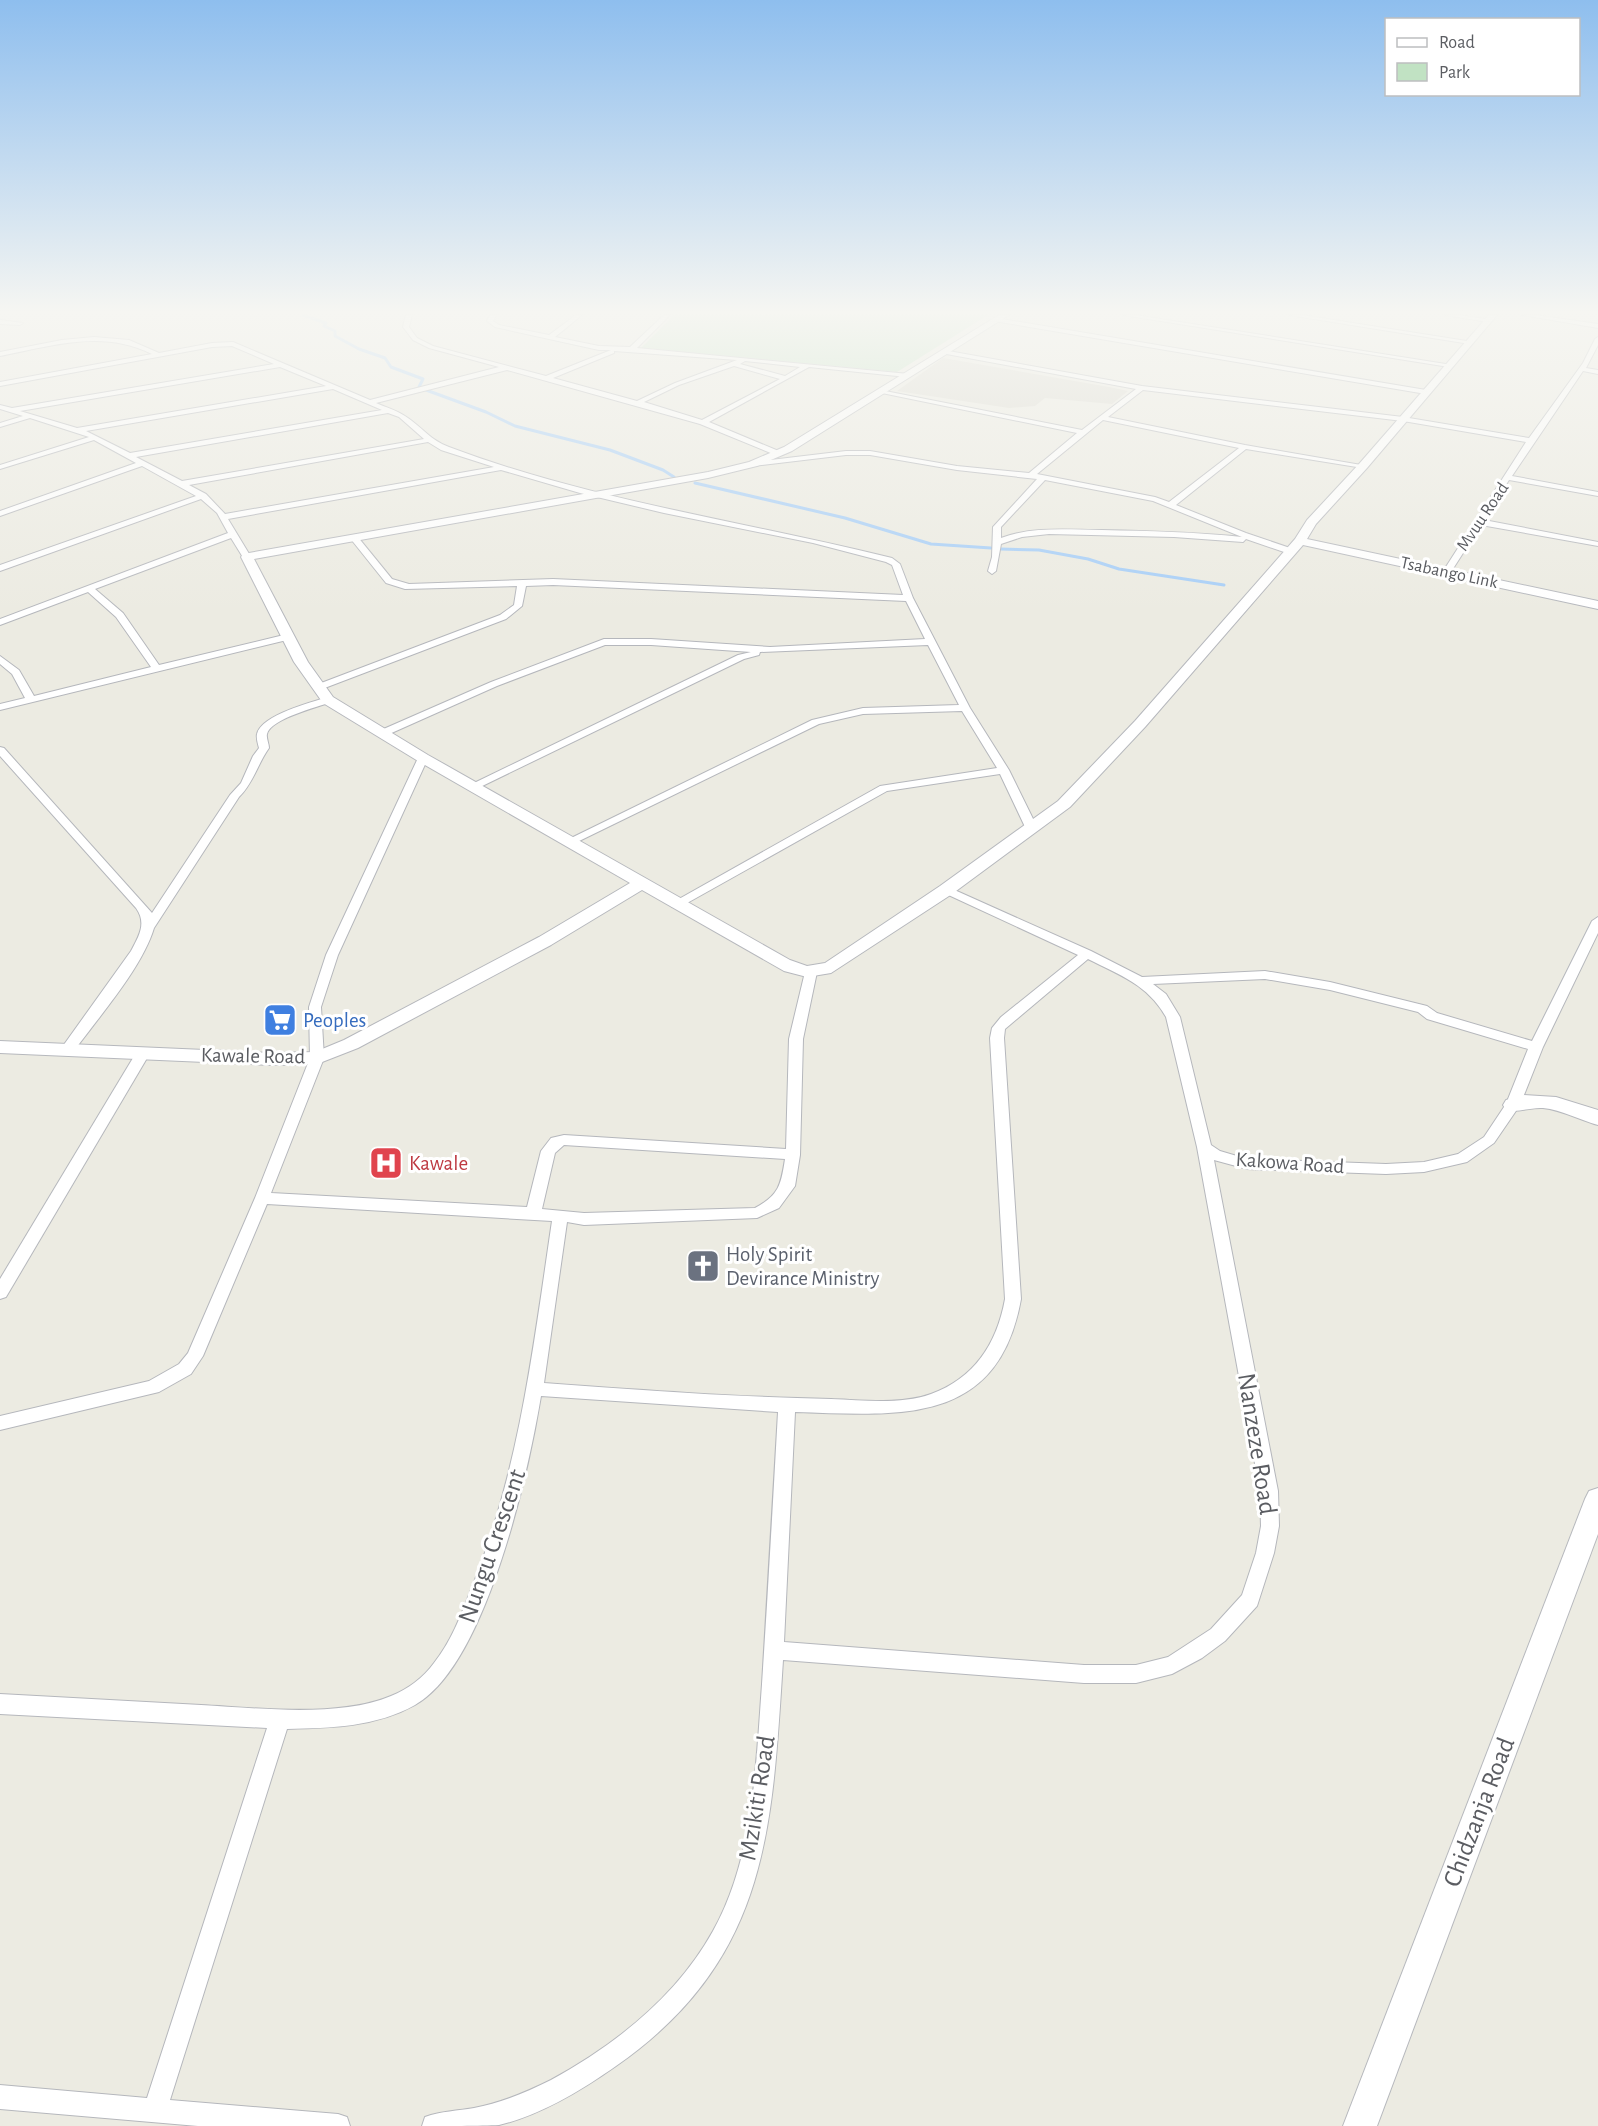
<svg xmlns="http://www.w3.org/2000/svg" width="1598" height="2126" font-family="'Alegreya Sans',sans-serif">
<rect width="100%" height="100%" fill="#ecebe2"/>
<polygon fill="#dcdad1" points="943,358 1109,387 1128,391 1112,404 1045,398 1035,406 1009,408 897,391"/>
<polygon fill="#c1e2c3" points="674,315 988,315 897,372 641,348"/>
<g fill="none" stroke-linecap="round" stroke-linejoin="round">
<g stroke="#a7cef7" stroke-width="3">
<polyline points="303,315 326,323 324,326 335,331 335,336 359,349 385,358 391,367 423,379 419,387"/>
<polyline points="426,390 486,412 515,426 610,450 663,470 674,477"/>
<polyline points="695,483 845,518 931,544 991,548"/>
<polyline points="1001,549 1039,550 1088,559 1119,569 1224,585"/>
</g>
<defs>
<g id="street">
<path d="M406,315H412L409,327L417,338L433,346L546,376L611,350H599L495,327L487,321L490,315H496L493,321L499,325L549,335L576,315H582L555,337L599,346L630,347L664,315H670L637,348L909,374L907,377L809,367L709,422L781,452L782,454L778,456L700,424L507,370L376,403C385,407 396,410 405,416C421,426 431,441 449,447C592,501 744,521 892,558L900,564L913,598L970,708L1009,770L1038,829L1036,831H1028L1026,829L1000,774L887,791L680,907H672L670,904L880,786L997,768L962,711L863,714L819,724L573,844L569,845L563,842L812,720L863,708L959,705L928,645L760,652L759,655L744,659L474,790L470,789V785L738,655L751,652L651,645H605L497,686L387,735H379V731L491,682L604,639H651L770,647L925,639L906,601L553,585L526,586L522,606L506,619L322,689H316V685L500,615L514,605L517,586L405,589L386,583L350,538L354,536H357L392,579L409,584L553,579L903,595L892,565L886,562L813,543L664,513L580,493L501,470L228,519L251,557L250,559H244L231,538L95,589L123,613L159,665L288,634L291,635V639L0,710V704L25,698L12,674L0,664V656L19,670L34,696L151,667L116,617L88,592L0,625V619L228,533L217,513L201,499L0,571V565L196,496L142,466L0,516V511L136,463L94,440L0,469V465L89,437L30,418L0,427V423L23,416L0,409V405L12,408L274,364L232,346L212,347L0,386V382L152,354C102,329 52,346 0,356V352L62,340L94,337L129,340L159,353L212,343L233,342L370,400L499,367L429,348L413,340L403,327ZM614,351L737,360L675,383L637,401L553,378L614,353ZM745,361L800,367L785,376L740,364ZM734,366L780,379L702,420L644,402L679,385ZM280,367L326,386L77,428L20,411ZM333,389L382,410L130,453L86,431ZM388,413L399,417L424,439L182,481L136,457ZM428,442L441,450L494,467L225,514L206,494L189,485Z"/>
<polygon points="1123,315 1135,315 1452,365 1449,367"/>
<polygon points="1289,315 1302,315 1473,342 1470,344"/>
<polygon points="1445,315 1460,315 1491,320 1488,322"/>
<polygon points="1522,315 1535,315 1598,324 1598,328"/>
<polygon points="996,318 1426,390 1429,392 1426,394 994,321"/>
<polygon points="0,320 23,323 20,325 0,324"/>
<path d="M1598,337V345L1586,368L1598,370V374L1583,371L1512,476L1598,492V496L1509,480L1484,520L1598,542V546L1481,525L1449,575L1446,576L1442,573L1526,442L1403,421L1143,390L1108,417L1245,445L1367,466L1363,468L1246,449L1176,505L1246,533L1293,549V553H1287L1246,539L1243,542L1174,537L1049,534L1022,537L1001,544L996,571L992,574L988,571L992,557L993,527L1037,479L957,470L870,455H846L753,466L749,464L753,462L846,451H870L957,466L1029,473L1077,433L877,392L880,390L1082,430L1136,389L941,353L943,350L1142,386L1403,417L1529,438L1583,363L1595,339ZM1103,420L1239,448L1169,502L1155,497L1037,474ZM1045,480L1153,501L1242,537C1196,532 1149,531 1102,530C1069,530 1033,526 1001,538V527Z"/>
<path d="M328,697L333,700L331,702C318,707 270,719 267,734C266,738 269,744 269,748C257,765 254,782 239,797L154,928C142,968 98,1018 73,1052H63L61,1049L63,1046L131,951C139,936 147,923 136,908L0,756V747L4,748L152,913L230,795L241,783L253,756L259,748C258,744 256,738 257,734C261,715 312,702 328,697Z"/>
<path d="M423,755L428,758L338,955L321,1007L324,1058L271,1193L527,1207L541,1151L551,1138L564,1135L786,1149L789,1039L805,972L811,968L817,972L803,1039L800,1155L795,1186L779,1208L757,1218L584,1225L567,1222L544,1383C639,1390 735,1397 831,1399C863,1400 900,1405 931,1394C975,1378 997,1343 1005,1299L990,1038L992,1028L1001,1017L1078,955L942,892L940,890L942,888H950L1091,951L1142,977L1265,971L1330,982L1427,1006L1437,1013L1532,1041L1592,921L1598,917V933L1543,1047L1520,1105L1494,1143L1467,1162L1424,1172L1386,1174L1247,1169L1214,1160L1278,1491L1279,1526L1274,1553L1257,1606L1225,1641L1202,1658L1172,1674L1136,1683H1084L783,1660C772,1830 769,1959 616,2066C582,2090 541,2115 499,2125C482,2126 442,2126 422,2126L425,2117C441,2111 458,2111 474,2108C501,2103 527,2092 551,2080C615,2045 677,1996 713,1931C754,1858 756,1765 762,1684C768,1593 773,1502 778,1412L541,1396C528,1474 486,1665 415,1705C376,1727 331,1728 287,1729L170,2100L338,2114L347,2117L350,2126H198L0,2109V2085L147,2098L267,1728L0,1714V1694C67,1698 134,1701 201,1705C257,1708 339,1718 391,1696C408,1689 423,1678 434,1663C453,1639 463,1610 474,1582C520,1466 534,1342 552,1221L267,1204L203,1356L191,1374L159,1392L0,1430V1416L149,1381L179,1364L188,1353L255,1198L310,1058L309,1007L326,955L418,758ZM1088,959C1121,976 1147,984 1166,1017L1197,1147L1260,1491L1261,1526L1256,1553L1242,1595L1211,1629L1168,1657L1136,1665H1084L784,1642L795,1412C897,1415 998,1428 1021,1299L1004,1038L1005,1029ZM1265,979L1330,990L1418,1012L1427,1019L1528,1049L1506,1104L1484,1137L1458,1154L1424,1162L1386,1164L1247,1159L1220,1151L1211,1145L1180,1017L1166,994L1153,984ZM564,1145L785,1159C781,1185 779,1195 755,1208L584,1213L542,1209L555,1153Z"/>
<polygon points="143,1049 150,1053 6,1297 0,1299 0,1279 136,1053"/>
</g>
<g id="secondary">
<polygon points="999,315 1009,315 792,451 757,466 708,478 254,559 308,662 333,697 428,755 790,960 807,966 825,963 940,886 1058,801 1135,721 1295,539 1307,520 1359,464 1489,315 1497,315 1367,468 1316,524 1307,539 1598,601 1598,609 1303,545 1145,727 1070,807 952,894 831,973 807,977 784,971 642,890 551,945 358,1048 317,1064 273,1065 0,1053 0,1041 273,1053 315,1052 344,1040 539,937 630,883 418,761 323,703 294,662 241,557 243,554 708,472 749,462 784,447"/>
<path d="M1524,1095L1556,1097L1598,1110V1125C1580,1120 1562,1110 1543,1108C1531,1107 1518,1113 1506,1110L1503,1105L1506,1100Z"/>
<polygon points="1598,1488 1598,1534 1377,2126 1343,2126 1585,1499 1589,1491"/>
</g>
</defs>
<use href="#street" stroke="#b5b7bc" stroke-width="2"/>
<use href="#secondary" stroke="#b6b8bd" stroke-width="2"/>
<use href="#street" fill="#fff" fill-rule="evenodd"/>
<use href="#secondary" fill="#fff" fill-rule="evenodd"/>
</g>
<linearGradient id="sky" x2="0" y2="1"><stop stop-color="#8ebeee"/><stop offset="0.51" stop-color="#f6f6f2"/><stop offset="1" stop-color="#f6f6f2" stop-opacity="0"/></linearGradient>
<rect width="1598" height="612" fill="url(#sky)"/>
<defs>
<symbol id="supermarket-square" viewBox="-11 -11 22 22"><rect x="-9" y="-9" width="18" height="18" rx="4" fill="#3f7fe0" stroke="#fff"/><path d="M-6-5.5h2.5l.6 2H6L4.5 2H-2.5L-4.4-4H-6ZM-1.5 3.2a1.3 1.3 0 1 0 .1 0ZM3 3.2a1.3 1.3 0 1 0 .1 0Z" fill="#fff"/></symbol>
<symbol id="hospital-square" viewBox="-11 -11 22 22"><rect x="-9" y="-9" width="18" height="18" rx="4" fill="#e0444e" stroke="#fff"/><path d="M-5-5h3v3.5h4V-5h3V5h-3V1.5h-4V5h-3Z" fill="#fff"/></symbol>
<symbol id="church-square" viewBox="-11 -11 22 22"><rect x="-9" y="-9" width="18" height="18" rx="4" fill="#6b7280" stroke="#fff"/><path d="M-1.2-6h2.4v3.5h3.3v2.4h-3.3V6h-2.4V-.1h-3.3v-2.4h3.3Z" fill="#fff"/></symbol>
</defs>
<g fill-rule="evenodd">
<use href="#supermarket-square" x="261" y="1001" width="38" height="38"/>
<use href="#hospital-square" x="367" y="1144" width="38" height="38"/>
<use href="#church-square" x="684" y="1247" width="38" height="38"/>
</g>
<g text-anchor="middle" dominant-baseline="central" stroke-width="6" stroke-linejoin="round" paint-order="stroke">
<g font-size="18" fill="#5b5d62" stroke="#fff">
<text transform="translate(1483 517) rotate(-56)">Mvuu Road</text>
<text transform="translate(1449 573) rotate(12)">Tsabango Link</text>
</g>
<g font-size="21" fill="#366cbe" stroke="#fff" text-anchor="start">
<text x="303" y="1020">Peoples</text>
</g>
<g font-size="21" fill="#5b5d62" stroke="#fff">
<text transform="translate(253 1056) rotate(1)">Kawale Road</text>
<text transform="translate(1290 1163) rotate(4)">Kakowa Road</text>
</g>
<g font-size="21" fill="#be3a42" stroke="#fff" text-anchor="start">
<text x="409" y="1163">Kawale</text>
</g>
<g font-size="21" fill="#5b616d" stroke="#fff" text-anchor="start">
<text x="726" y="1254">Holy Spirit<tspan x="726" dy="24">Devirance Ministry</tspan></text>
</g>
<g font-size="26" fill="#5b5d62" stroke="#fff">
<text transform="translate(1257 1444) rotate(81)">Nanzeze Road</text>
<text transform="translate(492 1546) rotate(-71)">Nungu Crescent</text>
<text transform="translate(757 1798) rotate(-81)">Mzikiti Road</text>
<text transform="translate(1479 1812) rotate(-69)">Chidzanja Road</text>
</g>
</g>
<rect x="1385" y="18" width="195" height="78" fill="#ffffff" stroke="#bdbec0" stroke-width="1.5"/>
<rect x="1397" y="38" width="30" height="9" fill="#ffffff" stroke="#bdbec0" stroke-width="1.5"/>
<text x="1439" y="48" font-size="18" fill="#5b5d62">Road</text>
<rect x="1397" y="63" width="30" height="18" fill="#c1e2c3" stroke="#bdbec0" stroke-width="1.5"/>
<text x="1439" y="78" font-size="18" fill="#5b5d62">Park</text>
</svg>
